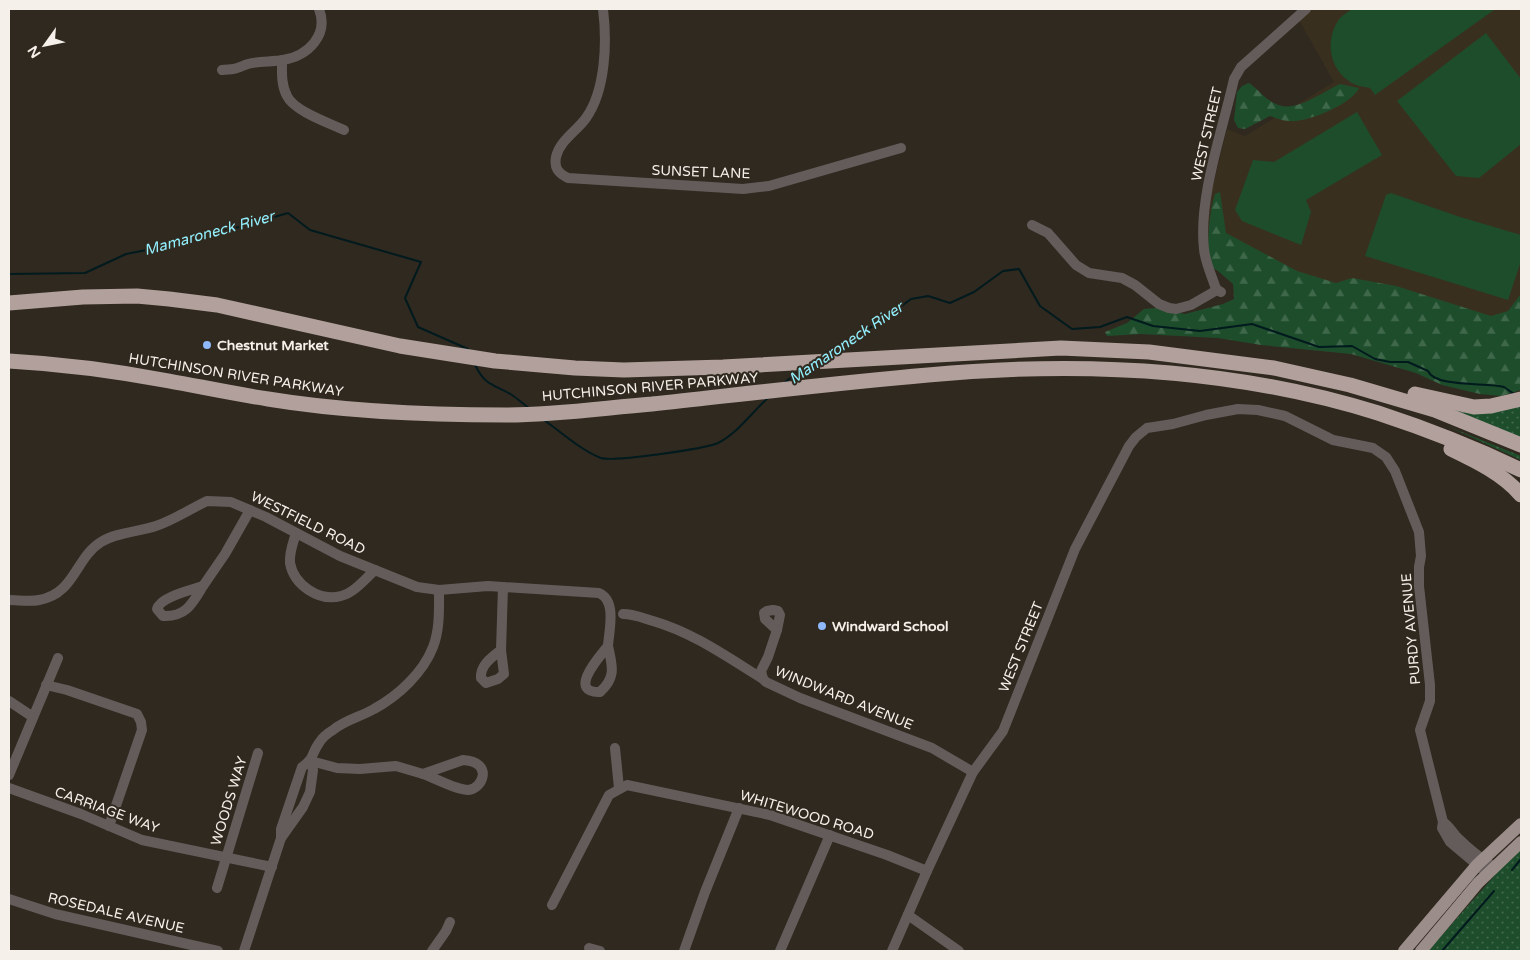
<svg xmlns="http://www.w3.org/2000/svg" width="1530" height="960" font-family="'Varela Round',sans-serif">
<defs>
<pattern id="grass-dots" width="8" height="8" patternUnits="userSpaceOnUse" patternTransform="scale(1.25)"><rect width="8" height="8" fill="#1e4d2b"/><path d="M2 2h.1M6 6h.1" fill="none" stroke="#3f674a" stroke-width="1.8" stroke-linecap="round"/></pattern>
<pattern id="forest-firs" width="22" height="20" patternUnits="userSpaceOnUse" patternTransform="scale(1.25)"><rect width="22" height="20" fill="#1e4d2b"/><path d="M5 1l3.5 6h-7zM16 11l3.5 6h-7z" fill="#3f674a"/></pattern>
</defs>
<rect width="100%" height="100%" fill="#30291f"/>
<polygon fill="#392f1f" points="1313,9 1521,9 1521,359 1236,289 1206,240 1209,201 1227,129 1245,136 1334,82 1299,20"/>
<g fill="url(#grass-dots)">
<polygon points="1521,402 1521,439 1450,409"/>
<polygon points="1447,426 1521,456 1521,460"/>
<polygon points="1521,848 1521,951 1428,951 1510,858"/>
</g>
<g fill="url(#forest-firs)">
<path d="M1249,83C1258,89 1265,99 1274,103C1294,115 1322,92 1340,84L1359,88C1352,104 1307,123 1289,121C1283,121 1276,118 1270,116L1245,129L1238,128L1234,120L1237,92L1242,86Z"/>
<path d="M1220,192L1226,233L1297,271L1336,283L1352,278L1396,286L1491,316L1508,311L1521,294V390L1501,396L1480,394L1442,385L1416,373L1351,354L1261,345L1218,338L1141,334L1107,336L1105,332L1127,323L1144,309L1156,308L1185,314L1223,304L1234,299L1233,284L1218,271L1208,265C1208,242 1208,217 1215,194Z"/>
</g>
<g fill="#1e4d2b">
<path d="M1352,9H1493L1494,10L1375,95L1370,88C1365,87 1357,86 1352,83C1329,70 1324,39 1340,18C1343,15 1348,12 1352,9Z"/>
<polygon points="1486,33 1521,79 1521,144 1479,178 1456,176 1397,101"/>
<polygon points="1357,112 1382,155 1306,200 1311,212 1301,245 1242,221 1235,210 1253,160 1274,162"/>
<polygon points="1391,193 1457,216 1521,235 1521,261 1508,300 1365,256 1386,195"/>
</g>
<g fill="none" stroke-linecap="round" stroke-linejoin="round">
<g stroke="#011a1e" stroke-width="2">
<polyline points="9,274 85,273 126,254 182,243 214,231 232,229 288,213 310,230 421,262 405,298 418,327 468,349"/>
<path d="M824,354L838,345L877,324L911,299L928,296L950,303L974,292L1003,271L1019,269L1040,306L1072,329L1100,327L1127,317L1153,326L1200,331L1252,324L1319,347L1352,346L1375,359L1390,362H1408L1428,371C1435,388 1488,382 1504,387C1507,389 1511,392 1514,394"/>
<path d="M475,365C486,387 494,384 512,395C518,399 523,404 529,408"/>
<polyline points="785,382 801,370"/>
<path d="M544,420C561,432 582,451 601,458C614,462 704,449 718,443C738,433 752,412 769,397"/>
<polyline points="1512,870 1521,859"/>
<polyline points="1442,951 1494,891"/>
</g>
<g stroke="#635c5b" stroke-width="10">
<path d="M603,9C607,41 606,90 586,118C577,131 560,140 556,157C554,168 558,173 568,178L743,189L769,186L901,148"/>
<path d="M282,60C282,72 281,85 287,96C294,111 329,123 344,130"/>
<path d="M222,70C227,69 233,70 237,68C241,67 244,65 248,64C259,61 271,62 283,60C308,56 329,35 319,9"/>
<polyline points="1032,225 1048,233 1076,265 1089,273 1122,278 1135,285 1159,304 1169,308 1176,309 1191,305 1217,290"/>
<path d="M1221,292L1217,290L1215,286C1211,274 1205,261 1204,249C1198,198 1223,129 1234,79L1241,67L1306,9"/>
<path d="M296,533C293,543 289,553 290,563C294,585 319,602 341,596C354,593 365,579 375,570"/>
<path d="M203,586C192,604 186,617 163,616L157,609C160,597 191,590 203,586Z"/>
<polyline points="203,586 225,554 250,510"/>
<path d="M9,600C18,600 30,602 39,600C75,594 75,558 101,542C117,532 138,532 156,526C174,520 190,509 207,501L231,502L266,517L340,556L417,587L439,590L488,586L599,593C617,601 609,630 608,646"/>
<polygon points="773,610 778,611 780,615 777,630 765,619 764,613 767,611"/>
<path d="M623,614C634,614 643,618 653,621C694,633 727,657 763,679L766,682L800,698L932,748L973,772"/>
<path d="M608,646C612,665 617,677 600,692C566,693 601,655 608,646Z"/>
<path d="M501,650L504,674L498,679L486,683L481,678C480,665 492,657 501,650Z"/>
<polyline points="501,650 503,587"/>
<polyline points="763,679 761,671 768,657 777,630"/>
<polyline points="46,685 67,690 137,714 141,722 142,730 109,826"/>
<polyline points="9,701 33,717"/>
<polyline points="615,748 619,788"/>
<path d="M463,760C494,762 483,789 468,790C456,790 435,778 423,774Z"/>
<polyline points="311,761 337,768 360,769 396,766 423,774"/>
<polyline points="9,775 58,658"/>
<polyline points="9,788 81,814 142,840 272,867"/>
<path d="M1443,822C1450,826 1453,834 1459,839C1470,850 1482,859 1494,867"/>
<path d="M281,838V829L302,767C315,758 311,754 319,743C322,738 328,733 333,730C345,720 360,717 374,709C398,696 423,673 433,647C440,629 439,609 439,590"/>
<polyline points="217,888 258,753"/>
<polyline points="9,899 55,914 218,951"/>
<polyline points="552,905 609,795 627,785 770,815 887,855 927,871"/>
<polyline points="908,915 959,951"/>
<polyline points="589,948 600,951"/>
<polyline points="244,951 281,838 303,807 310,792 313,770 311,761"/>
<polyline points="432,951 446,931 450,922"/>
<polyline points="684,951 705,892 739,808"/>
<polyline points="780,951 830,835"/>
<polyline points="892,951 927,871 973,772 1003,731 1075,549 1129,446 1136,437 1147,428 1173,424 1206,415 1238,409 1258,410 1285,416 1333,440 1373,448 1386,457 1395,471 1419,532 1421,556 1419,567 1419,586 1430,685 1430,701 1420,730 1443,822 1442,828 1450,842 1482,869"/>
</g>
<g stroke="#9b8d8a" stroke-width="12">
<polyline points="1404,951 1477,865 1521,824"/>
<polyline points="1421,951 1478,883 1521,842"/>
</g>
<g stroke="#b1a09c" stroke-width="15">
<polyline points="9,303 83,297 137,296 169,299 217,305 400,346 495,361 575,368 624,370 723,367 1061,348 1149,352 1274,368 1350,385 1435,410 1521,445"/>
<path d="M9,361C63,364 116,371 169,381C202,387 235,394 268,399C347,412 426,415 506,415C555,415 603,408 652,404C744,394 836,383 928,375C1077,361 1234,368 1378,413C1427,429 1475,448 1521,470"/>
<polyline points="1415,394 1474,407 1491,406 1521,399"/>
<path d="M1451,449C1476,461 1503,474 1521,495"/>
</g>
</g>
<g fill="#8fb8fd" stroke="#30291f" stroke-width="2">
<circle cx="207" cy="345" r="5"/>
<circle cx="822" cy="626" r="5"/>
</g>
<g text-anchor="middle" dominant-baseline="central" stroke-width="4" stroke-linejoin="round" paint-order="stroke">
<g font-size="14" fill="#f5f0ea" stroke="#30291f">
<text transform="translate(1207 134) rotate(-77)">WEST STREET</text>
<text transform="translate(701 172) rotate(2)">SUNSET LANE</text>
<text transform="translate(236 375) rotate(9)">HUTCHINSON RIVER PARKWAY</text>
<text transform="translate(650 387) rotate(-5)">HUTCHINSON RIVER PARKWAY</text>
<text transform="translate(308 523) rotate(26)">WESTFIELD ROAD</text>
<text transform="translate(1411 629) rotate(-95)">PURDY AVENUE</text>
<text transform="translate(1021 647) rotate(-68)">WEST STREET</text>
<text transform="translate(844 698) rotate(22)">WINDWARD AVENUE</text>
<text transform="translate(229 801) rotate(-73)">WOODS WAY</text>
<text transform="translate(107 810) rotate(20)">CARRIAGE WAY</text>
<text transform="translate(807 815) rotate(17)">WHITEWOOD ROAD</text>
<text transform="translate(116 913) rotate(13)">ROSEDALE AVENUE</text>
</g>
<g font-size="14" font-weight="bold" fill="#f5f0ea" stroke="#30291f" text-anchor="start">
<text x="217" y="345">Chestnut Market</text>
<text x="832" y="626">Windward School</text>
</g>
<g font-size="15" font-style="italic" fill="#93f0ff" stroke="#30291f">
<text transform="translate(209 233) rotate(-15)">Mamaroneck River</text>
<text transform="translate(846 343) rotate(-34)">Mamaroneck River</text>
</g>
</g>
<rect width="1530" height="960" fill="none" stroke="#f5f0ea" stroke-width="20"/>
<g transform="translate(45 45) rotate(237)" stroke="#30291f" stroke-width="4" paint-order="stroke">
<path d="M0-4L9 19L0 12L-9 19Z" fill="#f5f0ea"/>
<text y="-8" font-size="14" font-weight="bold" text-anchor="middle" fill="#f5f0ea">N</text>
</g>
</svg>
